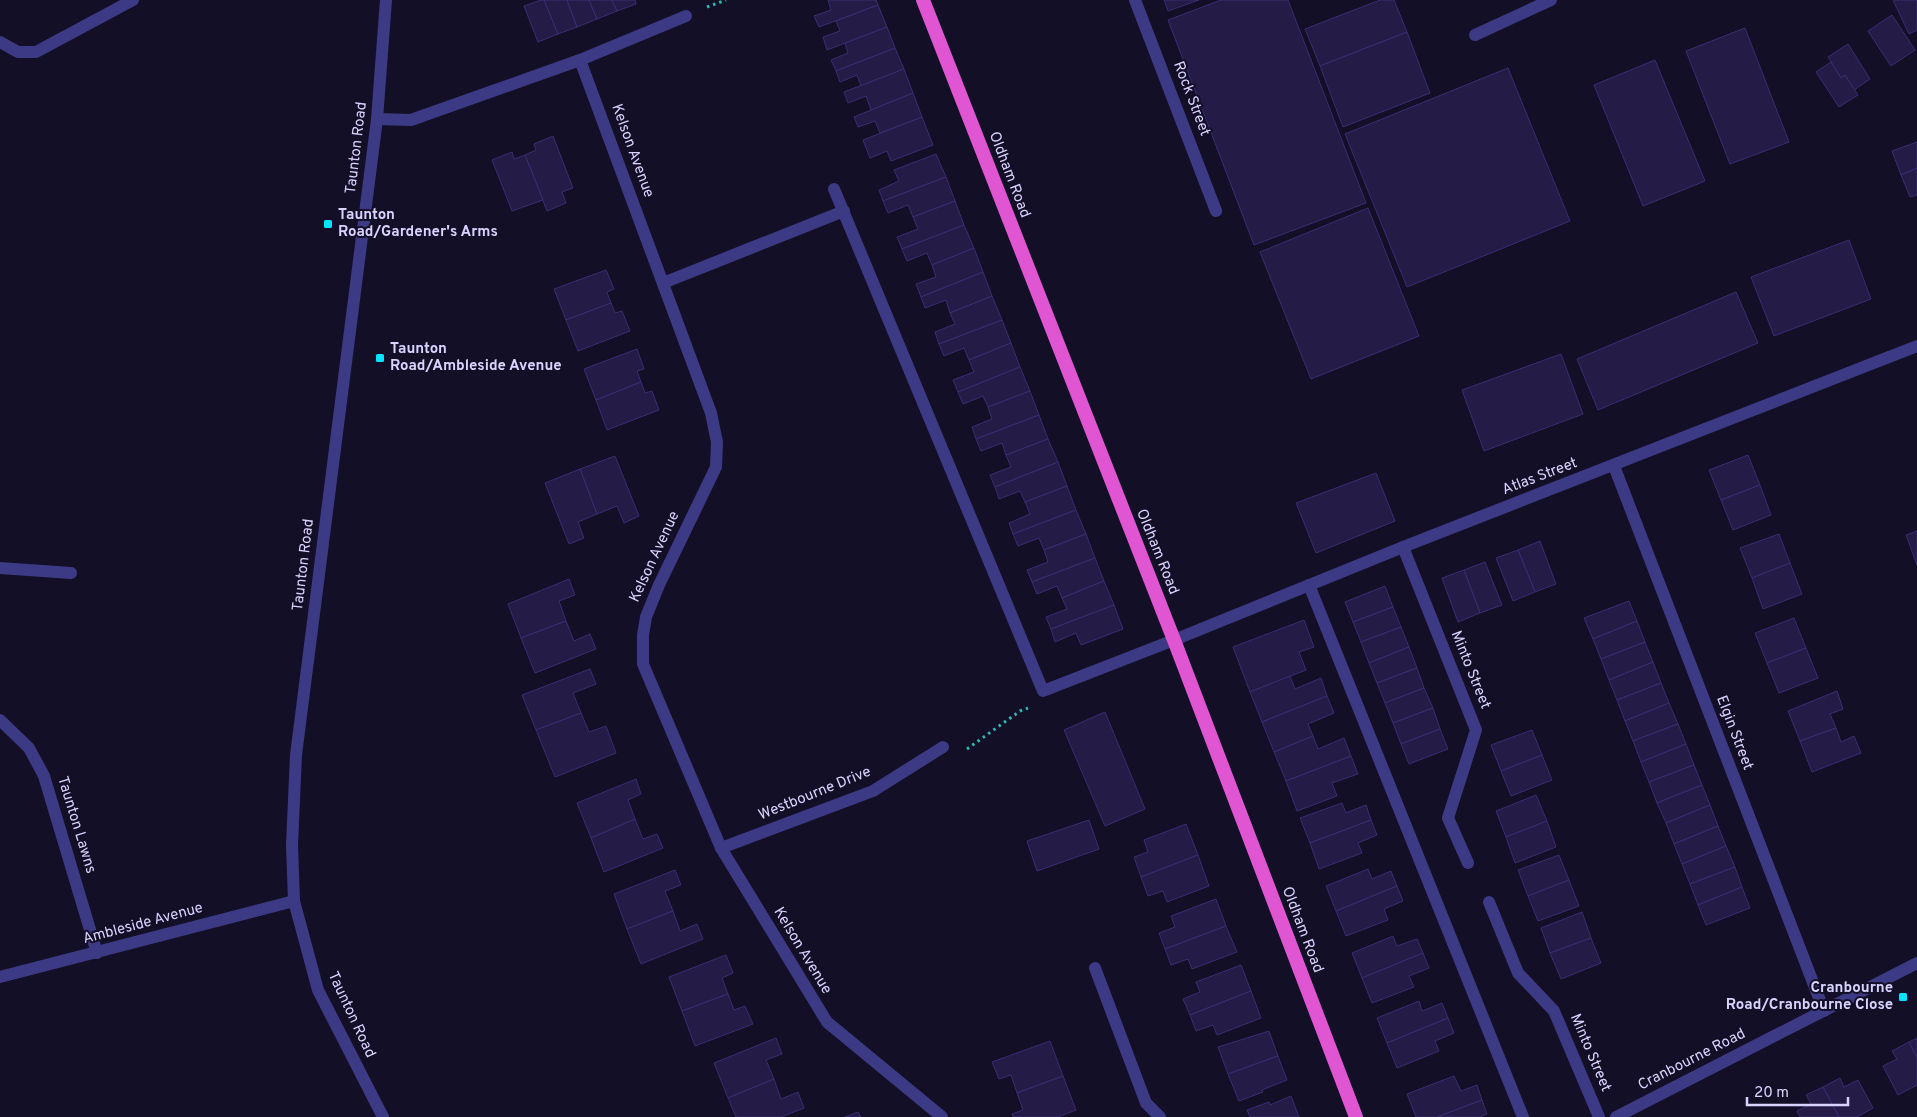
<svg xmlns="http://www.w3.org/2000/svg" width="1917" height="1117" font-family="Overpass,sans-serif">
<rect width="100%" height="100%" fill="#130f26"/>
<g fill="#241b47" stroke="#3b2d73">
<polygon points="541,0 544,0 558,34 538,42 524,6"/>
<polygon points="544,0 567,0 577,27 558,34"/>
<polygon points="567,0 589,0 597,19 577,27"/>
<polygon points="589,0 612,0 617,11 597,19"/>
<polygon points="612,0 635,0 636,4 617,11"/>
<polygon points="828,0 876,0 878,5 819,27 814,16 831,10"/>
<polygon points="1164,0 1199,0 1168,11"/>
<polygon points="1221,0 1288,0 1366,203 1254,245 1168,20"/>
<polygon points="1380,0 1394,0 1407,32 1320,66 1305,29"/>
<polygon points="1893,0 1917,0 1917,30 1909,34"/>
<polygon points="878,5 887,27 827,50 823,37 840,31 836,21"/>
<polygon points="1892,15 1915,50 1891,66 1868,31"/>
<polygon points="887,27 895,48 836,71 831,60 848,53 845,43"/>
<polygon points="1745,28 1789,142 1730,164 1686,51"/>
<polygon points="1407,32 1430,93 1343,127 1320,66"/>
<polygon points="1848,44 1870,79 1854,90 1845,75 1841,78 1828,57"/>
<polygon points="895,48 904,69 861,86 857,75 840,82 836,71"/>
<polygon points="1655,60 1705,181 1643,206 1594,85"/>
<polygon points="1831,62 1841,78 1845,75 1858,95 1839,107 1816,72"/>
<polygon points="1508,68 1570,221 1407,287 1345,134"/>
<polygon points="904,69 913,93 871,110 866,96 848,103 844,92"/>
<polygon points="913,93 922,117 880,133 875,121 858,127 854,117"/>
<polygon points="922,117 933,145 891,161 887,151 870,158 863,140"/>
<polygon points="553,136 573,188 562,192 566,203 547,211 525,155 536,150 534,144"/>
<polygon points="1917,142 1917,168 1901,175 1892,151"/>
<polygon points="512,152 514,159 525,155 543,200 512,211 492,160"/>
<polygon points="936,154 946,177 883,201 879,190 899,181 894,170"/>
<polygon points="1917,168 1917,195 1910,197 1901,175"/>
<polygon points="946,177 955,201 913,217 908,205 888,213 883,201"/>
<polygon points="955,201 964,225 902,249 897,237 918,229 913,217"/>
<polygon points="1368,208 1419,336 1311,379 1260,252"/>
<polygon points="964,225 974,248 932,265 927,253 907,261 902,249"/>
<polygon points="1849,240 1871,299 1774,336 1751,277"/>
<polygon points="974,248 983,272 921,297 916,284 936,277 932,265"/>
<polygon points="606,270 614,289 607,292 611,303 566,320 554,289"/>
<polygon points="983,272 992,296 950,313 946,300 925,308 921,297"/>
<polygon points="1736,292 1758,343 1598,410 1577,359"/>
<polygon points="992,296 1002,320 939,344 935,332 955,324 950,313"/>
<polygon points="611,303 615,313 622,311 630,331 578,351 566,320"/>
<polygon points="1002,320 1011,343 969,360 964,348 944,356 939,344"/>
<polygon points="1011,343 1020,367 958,392 953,380 974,372 969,360"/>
<polygon points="637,349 644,369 637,371 641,382 596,400 584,369"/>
<polygon points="1561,354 1583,414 1484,451 1462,390"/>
<polygon points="1020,367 1030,391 988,407 983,396 963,404 958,392"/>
<polygon points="641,382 645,393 652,391 659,410 607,430 596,400"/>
<polygon points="1030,391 1039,415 976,439 972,427 992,419 988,407"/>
<polygon points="1039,415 1048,439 1006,455 1002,443 981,451 976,439"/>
<polygon points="1048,439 1058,462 995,487 990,475 1011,467 1006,455"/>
<polygon points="1748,455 1760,485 1721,500 1709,470"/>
<polygon points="615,456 639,516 624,523 617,506 597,514 580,469"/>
<polygon points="1058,462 1067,486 1025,502 1020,491 999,499 995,487"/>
<polygon points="580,469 597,514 578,522 584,538 569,544 545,483"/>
<polygon points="1376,473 1395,521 1316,553 1296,503"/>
<polygon points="1760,485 1771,515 1733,530 1721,500"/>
<polygon points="1067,486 1076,510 1013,534 1009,523 1030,514 1025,502"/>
<polygon points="1076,510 1086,534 1044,550 1039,538 1018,546 1013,534"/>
<polygon points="1917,531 1917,565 1906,535"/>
<polygon points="1086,534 1095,558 1032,582 1027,570 1048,562 1044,550"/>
<polygon points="1779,534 1790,563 1752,578 1740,548"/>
<polygon points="1540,541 1556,584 1535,592 1518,550"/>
<polygon points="1518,550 1535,592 1513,601 1496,558"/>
<polygon points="1095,558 1104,581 1062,598 1057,586 1037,594 1032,582"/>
<polygon points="1485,562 1502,605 1480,613 1464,570"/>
<polygon points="1790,563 1802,594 1763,609 1752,578"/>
<polygon points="1464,570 1480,613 1458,622 1442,578"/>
<polygon points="569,579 575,595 559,601 566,621 521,638 508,604"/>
<polygon points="1104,581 1114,605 1051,629 1046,617 1067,609 1062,598"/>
<polygon points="1385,586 1393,607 1353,622 1345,602"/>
<polygon points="1629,601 1637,621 1593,639 1584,618"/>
<polygon points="1114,605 1123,629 1081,645 1076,633 1055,642 1051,629"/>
<polygon points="1393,607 1401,627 1361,642 1353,622"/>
<polygon points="1794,618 1806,648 1767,663 1755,633"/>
<polygon points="1304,620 1314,647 1299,652 1306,670 1250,692 1233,647"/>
<polygon points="566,621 574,641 590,634 596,649 535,673 521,638"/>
<polygon points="1637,621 1645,642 1601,659 1593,639"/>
<polygon points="1401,627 1409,647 1369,663 1361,642"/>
<polygon points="1645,642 1653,662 1609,680 1601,659"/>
<polygon points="1409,647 1417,668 1377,683 1369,663"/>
<polygon points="1806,648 1818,678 1779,693 1767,663"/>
<polygon points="1653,662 1661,683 1617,700 1609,680"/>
<polygon points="1417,668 1424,688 1385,703 1377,683"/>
<polygon points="590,669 596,684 573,693 581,713 536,730 522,695"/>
<polygon points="1290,676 1295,689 1321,678 1327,696 1262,722 1250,692"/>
<polygon points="1661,683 1669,703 1625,721 1617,700"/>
<polygon points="1424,688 1433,708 1393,723 1385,703"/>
<polygon points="1837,691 1843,709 1830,714 1836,728 1800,741 1788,711"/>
<polygon points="1327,696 1334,713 1308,724 1313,736 1274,752 1262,722"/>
<polygon points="1669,703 1678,724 1633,741 1625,721"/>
<polygon points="1433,708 1440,729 1401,744 1393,723"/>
<polygon points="1105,712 1145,809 1105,826 1064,730"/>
<polygon points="581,713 589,732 606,726 616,753 555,777 536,730"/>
<polygon points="1678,724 1686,744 1641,762 1633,741"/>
<polygon points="1836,728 1841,742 1854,736 1861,753 1812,772 1800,741"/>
<polygon points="1440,729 1448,749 1409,764 1401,744"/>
<polygon points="1532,730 1542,755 1501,771 1491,745"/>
<polygon points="1313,736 1318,749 1344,738 1351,756 1286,781 1274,752"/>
<polygon points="1686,744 1694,765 1649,782 1641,762"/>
<polygon points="1542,755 1552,780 1511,796 1501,771"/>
<polygon points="1351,756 1358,774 1332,783 1337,796 1297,811 1286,781"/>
<polygon points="1694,765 1702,785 1657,803 1649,782"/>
<polygon points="636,779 641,794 628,800 635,819 591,838 577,803"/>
<polygon points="1702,785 1710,805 1666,823 1657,803"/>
<polygon points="1536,795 1547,821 1506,837 1496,811"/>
<polygon points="1342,803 1346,813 1366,805 1371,820 1310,843 1300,818"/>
<polygon points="1710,805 1718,826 1674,844 1666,823"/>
<polygon points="635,819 643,839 657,834 663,848 604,872 591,838"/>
<polygon points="1089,820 1099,849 1037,871 1027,841"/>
<polygon points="1371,820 1377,835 1358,843 1362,853 1319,869 1310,843"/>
<polygon points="1547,821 1556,847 1515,863 1506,837"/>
<polygon points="1186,824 1198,855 1141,877 1134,857 1148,852 1144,840"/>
<polygon points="1718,826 1726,846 1682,864 1674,844"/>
<polygon points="1726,846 1735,867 1690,884 1682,864"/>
<polygon points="1198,855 1209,886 1167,902 1163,891 1148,896 1141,877"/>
<polygon points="1559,855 1569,880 1528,896 1518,870"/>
<polygon points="1735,867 1742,887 1698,905 1690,884"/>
<polygon points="1368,869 1372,879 1391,871 1397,886 1336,911 1326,886"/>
<polygon points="675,870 681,885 665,891 673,911 627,929 614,894"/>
<polygon points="1569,880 1579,906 1538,921 1528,896"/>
<polygon points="1397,886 1403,901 1384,909 1388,920 1346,936 1336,911"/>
<polygon points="1742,887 1750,908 1706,925 1698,905"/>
<polygon points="1216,899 1226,926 1165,949 1159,933 1175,927 1171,916"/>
<polygon points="673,911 680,931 697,924 703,939 641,964 627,929"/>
<polygon points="1582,912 1591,938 1550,953 1541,928"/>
<polygon points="1226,926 1237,952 1192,969 1188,959 1171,965 1165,949"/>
<polygon points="1393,936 1397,946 1417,939 1423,953 1362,978 1352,953"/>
<polygon points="1591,938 1601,963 1561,979 1550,953"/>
<polygon points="1423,953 1429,968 1409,976 1414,987 1372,1003 1362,978"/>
<polygon points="726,955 733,973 722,978 728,994 682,1011 669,977"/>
<polygon points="1241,965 1251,991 1190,1015 1183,999 1200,992 1196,982"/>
<polygon points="1251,991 1261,1018 1217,1035 1213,1025 1196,1031 1190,1015"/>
<polygon points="728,994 734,1010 745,1006 753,1024 695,1046 682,1011"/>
<polygon points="1419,1001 1422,1011 1442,1003 1448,1018 1387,1043 1377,1018"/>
<polygon points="1448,1018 1454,1033 1435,1041 1439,1051 1397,1068 1387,1043"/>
<polygon points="1269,1031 1278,1056 1228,1074 1218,1047"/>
<polygon points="776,1038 782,1054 766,1060 774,1079 728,1098 714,1063"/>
<polygon points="1917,1038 1917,1058 1909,1042"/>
<polygon points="1050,1041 1063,1076 1017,1093 1011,1075 999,1079 992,1062"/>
<polygon points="1909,1042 1917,1058 1917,1085 1898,1095 1883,1066 1897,1059 1892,1051"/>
<polygon points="1278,1056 1287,1080 1262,1090 1263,1092 1239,1101 1228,1074"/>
<polygon points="1063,1076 1076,1110 1058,1117 1013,1117 1012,1114 1023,1110 1017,1093"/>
<polygon points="1454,1076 1461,1091 1477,1085 1482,1100 1437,1117 1416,1117 1407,1094"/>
<polygon points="1840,1078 1844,1087 1858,1080 1873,1108 1857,1117 1839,1117 1823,1087"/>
<polygon points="774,1079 781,1099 798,1092 804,1108 781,1117 736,1117 728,1098"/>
<polygon points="1823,1087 1839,1117 1800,1117 1797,1111 1811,1104 1806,1095"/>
<polygon points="1291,1096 1299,1117 1250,1117 1247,1110 1269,1102 1270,1105"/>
<polygon points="1482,1100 1487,1114 1480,1117 1437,1117"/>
<polygon points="858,1112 861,1117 845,1117"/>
</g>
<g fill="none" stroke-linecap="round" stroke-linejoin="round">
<g stroke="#2fb8b0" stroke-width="3" stroke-dasharray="2.5 4" stroke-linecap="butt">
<polyline points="707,7 726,0"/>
<polyline points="967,749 1020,711 1028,708"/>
</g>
<g stroke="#3d3a85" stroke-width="12">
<polyline points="1475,35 1551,0"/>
<polyline points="834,189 1043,691 1174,640"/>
<polyline points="663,283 844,211"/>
<polyline points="0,568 71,573"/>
<polyline points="1309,585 1523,1117"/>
<polyline points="1095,968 1146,1103 1160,1117"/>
</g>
<g stroke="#3d3a85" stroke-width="12">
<polyline points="1135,0 1216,211"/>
<polyline points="0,42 18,52 36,52 133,0"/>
<polyline points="580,60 711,413 717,442 716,467 659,585 646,617 643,635 643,664 721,848 827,1022 942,1117"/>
<polyline points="377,119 411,120 580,60 686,16"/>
<polyline points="1614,466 1824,1011"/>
<polyline points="1403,547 1476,730 1448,818 1468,863"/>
<polyline points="1174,640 1403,547 1917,346"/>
<polyline points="0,720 29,748 44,776 97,953"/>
<polyline points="721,848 873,791 943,747"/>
<polyline points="1489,902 1518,973 1554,1011 1599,1117"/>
<polyline points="0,977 294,901"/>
<polyline points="383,1117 318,990 294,901 292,845 296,755 377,119 386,0"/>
<polyline points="1616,1117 1917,963"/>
</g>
<polyline stroke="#e055d1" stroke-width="14" points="923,0 1174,640 1356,1117"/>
</g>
<g fill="#00e5ff" stroke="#130f26" stroke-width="2">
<rect x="323" y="219" width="10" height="10" rx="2.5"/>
<rect x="375" y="353" width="10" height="10" rx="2.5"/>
<rect x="1898" y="992" width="10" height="10" rx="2.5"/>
</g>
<g text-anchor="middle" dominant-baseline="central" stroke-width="4" stroke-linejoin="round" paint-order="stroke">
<g font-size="15" fill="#d9d4ff" stroke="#130f26">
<text transform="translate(1191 99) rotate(69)">Rock Street</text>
<text transform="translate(357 148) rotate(-83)">Taunton Road</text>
<text transform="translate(632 151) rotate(70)">Kelson Avenue</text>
<text transform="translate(1009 175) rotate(69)">Oldham Road</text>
<text transform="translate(1540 477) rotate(-21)">Atlas Street</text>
<text transform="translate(1157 552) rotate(68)">Oldham Road</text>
<text transform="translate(655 557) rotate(-65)">Kelson Avenue</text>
<text transform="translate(304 565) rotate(-83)">Taunton Road</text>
<text transform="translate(1470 670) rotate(68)">Minto Street</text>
<text transform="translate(1734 733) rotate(69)">Elgin Street</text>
<text transform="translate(815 794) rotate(-22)">Westbourne Drive</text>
<text transform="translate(76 825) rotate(73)">Taunton Lawns</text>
<text transform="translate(143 924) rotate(-15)">Ambleside Avenue</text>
<text transform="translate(1302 930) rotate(69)">Oldham Road</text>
<text transform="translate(802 951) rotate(59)">Kelson Avenue</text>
<text transform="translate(351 1015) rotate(65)">Taunton Road</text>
<text transform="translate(1590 1053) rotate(67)">Minto Street</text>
<text transform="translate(1692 1060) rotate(-27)">Cranbourne Road</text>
</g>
<g font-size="15" font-weight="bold" fill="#d9d4ff" stroke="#130f26" text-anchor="start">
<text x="338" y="215">Taunton<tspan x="338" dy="17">Road/Gardener's Arms</tspan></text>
<text x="390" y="349">Taunton<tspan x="390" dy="17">Road/Ambleside Avenue</tspan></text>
<text x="1893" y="988" text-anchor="end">Cranbourne<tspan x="1893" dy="17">Road/Cranbourne Close</tspan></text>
</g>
</g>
<path d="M1747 1097v8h101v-8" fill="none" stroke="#d9d4ff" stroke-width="2.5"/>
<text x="1754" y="1097" font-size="15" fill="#d9d4ff" stroke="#130f26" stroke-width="4" paint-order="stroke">20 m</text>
</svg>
